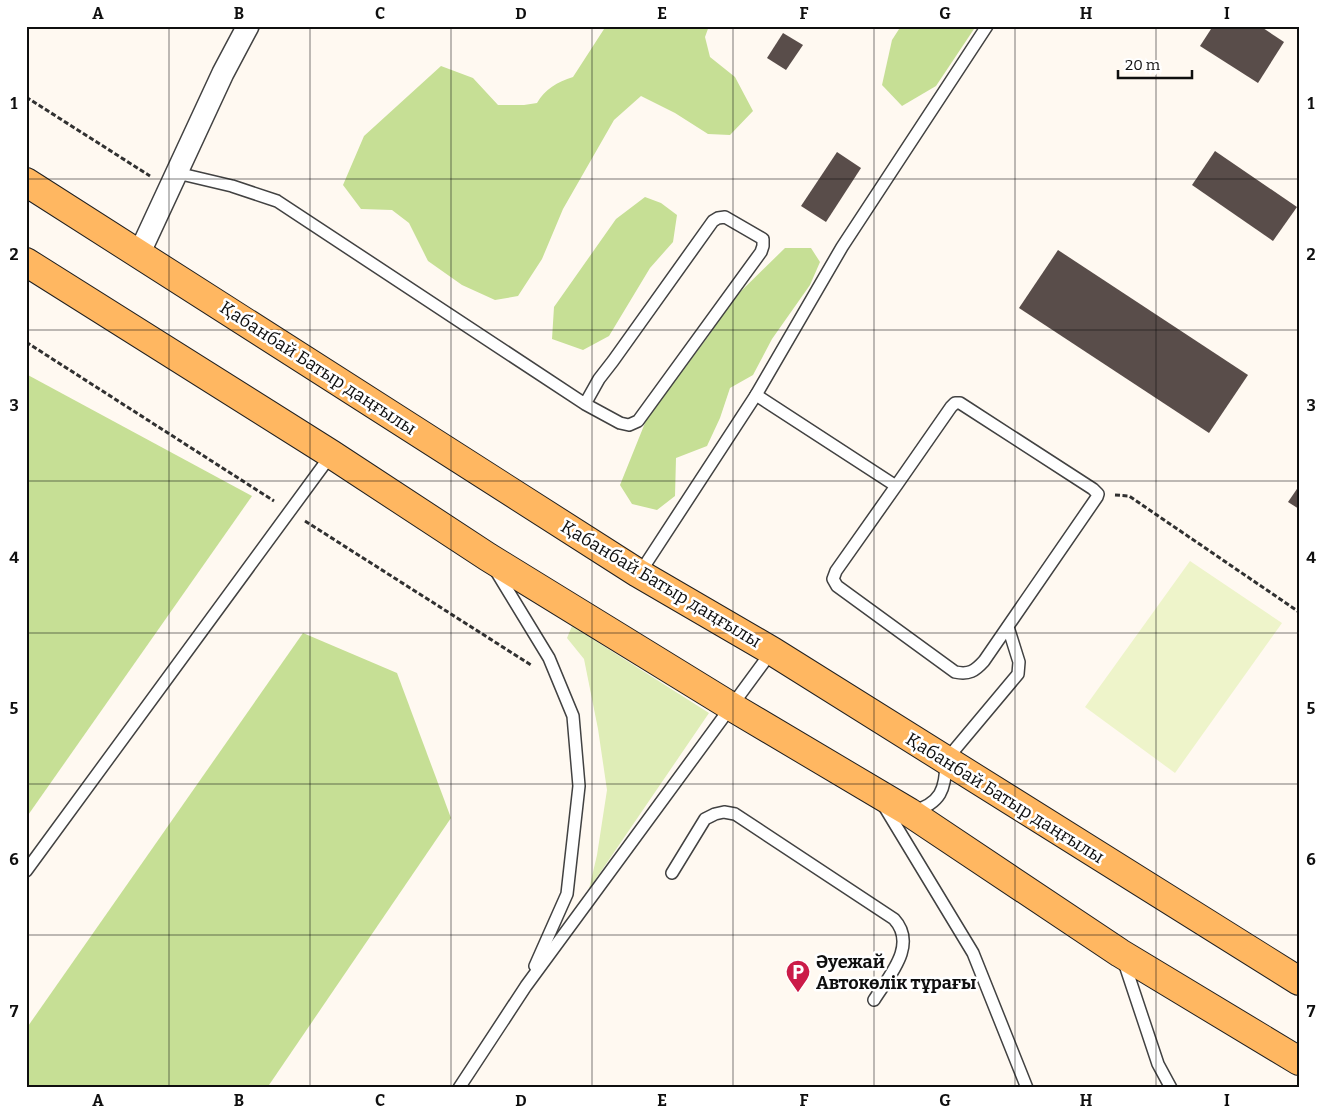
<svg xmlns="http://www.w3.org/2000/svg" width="1325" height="1114" font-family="Bitter,serif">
<rect width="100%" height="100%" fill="#fff9f1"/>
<polygon fill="#dfedb7" points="572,626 709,713 589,889 597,855 607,790 598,729 584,659 567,638"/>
<g fill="#c6df95">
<path d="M606,26H709L705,37L710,57L735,77L753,111L730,135L708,134L675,113L641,96L614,120L563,209L542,259L518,296L495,300L462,285L428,261L409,223L392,210L361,209L343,185L364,136L441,66L473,78L498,105H524L537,103C545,89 557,82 573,77Z"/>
<polygon points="901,26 976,26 936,86 902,106 882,85 892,40"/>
<polygon points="645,197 661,203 677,215 673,242 650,268 609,336 583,350 552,339 554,307 616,219"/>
<polygon points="785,248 811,248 820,262 810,285 772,339 753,375 730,388 720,418 707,446 676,458 675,496 657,510 632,504 620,485 647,418 707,338 734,298"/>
<polygon points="26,374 252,496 26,818"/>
<polygon points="303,633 397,673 451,818 267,1088 26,1088 26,1029"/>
</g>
<polygon fill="#eef4ca" points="1190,561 1282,623 1175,773 1085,707"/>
<g fill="#594d4a">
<polygon points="1213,26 1260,26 1284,42 1258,83 1200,46"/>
<polygon points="783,33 803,45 786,70 767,58"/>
<polygon points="1215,151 1297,207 1273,241 1192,185"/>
<polygon points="837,152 861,168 826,222 801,206"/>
<polygon points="1058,250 1248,375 1209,433 1019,308"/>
<polygon points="1299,486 1299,509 1288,502"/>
</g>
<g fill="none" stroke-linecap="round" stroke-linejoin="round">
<defs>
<g id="service">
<polyline points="177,173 232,186 277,201 585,404 620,423 629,425 638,421 761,252 763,246 763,239 725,217 718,218 713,221 613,361 599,379 585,404"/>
<path d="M756,395L896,486L836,571L833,579L837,586L955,672C969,675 975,671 984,661L1097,497L1098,494L1093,489L960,403H955L951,407L896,486"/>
<polyline points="496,571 549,658 573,716 579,786 567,894 535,966"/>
<polyline points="638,573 647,562 756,395 842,247 987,26"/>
<polyline points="884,806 973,953 1027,1088"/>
<path d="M911,812C941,804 946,789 946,760L1018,674L1019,662L1008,627"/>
<polyline points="26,871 331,455"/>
<path d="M672,873L705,819L715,814L724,812L735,814L894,919C918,945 889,976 874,1000"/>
<polyline points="1123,959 1158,1064 1171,1088"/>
<polyline points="459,1088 526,986 772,651"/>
</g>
<polyline id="minor" points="139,254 223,73 248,26"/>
<g id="primary">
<polyline points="26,182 638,573 772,651 1299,981"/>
<polyline points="26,262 331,454 488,557 732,707 909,812 1120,953 1299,1061"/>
</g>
</defs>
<use href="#service" stroke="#424242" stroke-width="14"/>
<use href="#minor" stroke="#424242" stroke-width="24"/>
<use href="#primary" stroke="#202020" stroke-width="30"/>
<g stroke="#313131" stroke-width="3" stroke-dasharray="5 2.5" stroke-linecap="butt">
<polyline points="26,97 150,176"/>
<polyline points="26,342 274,501"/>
<polyline points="1115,495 1129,496 1299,612"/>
<polyline points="305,521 531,665"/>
</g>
<use href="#service" stroke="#fff" stroke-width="11"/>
<use href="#minor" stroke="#fff" stroke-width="21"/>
<use href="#primary" stroke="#ffb761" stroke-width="28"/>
</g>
<path fill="none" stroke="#0f0f0f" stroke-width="1" stroke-opacity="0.55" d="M169,26V1088M310,26V1088M451,26V1088M592,26V1088M733,26V1088M874,26V1088M1015,26V1088M1156,26V1088M26,179H1299M26,330H1299M26,481H1299M26,633H1299M26,784H1299M26,935H1299"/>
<defs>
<symbol id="parking-pin" viewBox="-11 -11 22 30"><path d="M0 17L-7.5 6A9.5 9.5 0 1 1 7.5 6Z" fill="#cb1b48" stroke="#fff"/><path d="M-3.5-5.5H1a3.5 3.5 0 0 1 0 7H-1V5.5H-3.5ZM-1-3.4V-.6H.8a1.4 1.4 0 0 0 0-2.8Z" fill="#fff"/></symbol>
</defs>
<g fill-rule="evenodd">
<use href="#parking-pin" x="784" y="958" width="28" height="38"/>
</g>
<g text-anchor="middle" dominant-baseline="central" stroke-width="5" stroke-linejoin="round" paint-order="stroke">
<g font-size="18" fill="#0f0f0f" stroke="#fff">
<text transform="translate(318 368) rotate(33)">Қабанбай Батыр даңғылы</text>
<text transform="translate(661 584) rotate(31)">Қабанбай Батыр даңғылы</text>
<text transform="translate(1005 798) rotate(32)">Қабанбай Батыр даңғылы</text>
</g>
<g font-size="18" font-weight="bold" fill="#0f0f0f" stroke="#fff" text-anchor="start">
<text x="816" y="962">Әуежай<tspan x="816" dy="21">Автокөлік тұрағы</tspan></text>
</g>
</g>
<rect width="1325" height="1114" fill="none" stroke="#ffffff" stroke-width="55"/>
<path d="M1118 70v8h74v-8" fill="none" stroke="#0f0f0f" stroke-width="2.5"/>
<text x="1125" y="70" font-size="15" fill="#0f0f0f" stroke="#ffffff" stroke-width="4" paint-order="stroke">20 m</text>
<rect x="28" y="28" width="1270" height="1058" fill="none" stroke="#0f0f0f" stroke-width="2"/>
<g font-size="16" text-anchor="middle" font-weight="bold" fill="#0f0f0f">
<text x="98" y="19">A</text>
<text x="239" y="19">B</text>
<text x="380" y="19">C</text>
<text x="521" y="19">D</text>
<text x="662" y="19">E</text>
<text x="804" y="19">F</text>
<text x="945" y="19">G</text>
<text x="1086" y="19">H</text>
<text x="1227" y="19">I</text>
<text x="14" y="109">1</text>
<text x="1311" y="109">1</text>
<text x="14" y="260">2</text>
<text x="1311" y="260">2</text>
<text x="14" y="411">3</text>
<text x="1311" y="411">3</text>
<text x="14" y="563">4</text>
<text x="1311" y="563">4</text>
<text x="14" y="714">5</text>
<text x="1311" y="714">5</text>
<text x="14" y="865">6</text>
<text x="1311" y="865">6</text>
<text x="14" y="1017">7</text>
<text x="1311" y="1017">7</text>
<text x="98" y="1106">A</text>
<text x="239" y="1106">B</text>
<text x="380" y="1106">C</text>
<text x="521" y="1106">D</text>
<text x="662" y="1106">E</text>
<text x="804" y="1106">F</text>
<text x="945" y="1106">G</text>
<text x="1086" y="1106">H</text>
<text x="1227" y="1106">I</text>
</g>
</svg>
